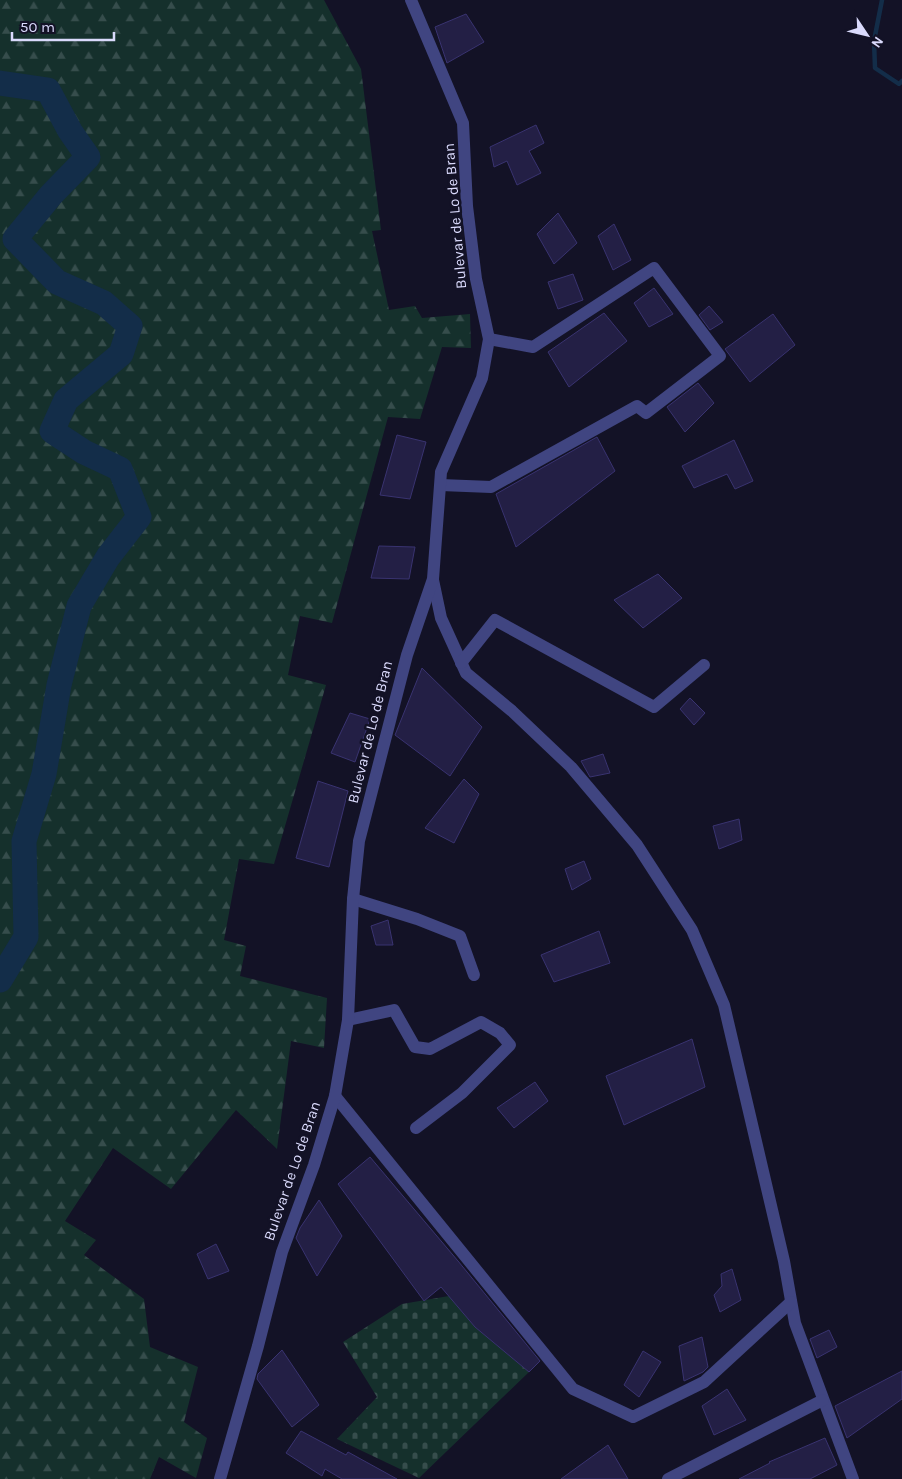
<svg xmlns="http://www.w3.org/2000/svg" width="902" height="1479" font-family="Karla,sans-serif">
<defs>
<pattern id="forest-firs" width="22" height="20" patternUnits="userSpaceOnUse" patternTransform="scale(1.25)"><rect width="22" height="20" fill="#15302c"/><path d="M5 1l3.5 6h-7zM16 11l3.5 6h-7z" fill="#364d4c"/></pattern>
<pattern id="cemetery-stones" width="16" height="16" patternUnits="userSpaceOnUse" patternTransform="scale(1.25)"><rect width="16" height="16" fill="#15302c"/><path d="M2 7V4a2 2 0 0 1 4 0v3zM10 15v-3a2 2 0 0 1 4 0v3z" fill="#364d4c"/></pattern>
</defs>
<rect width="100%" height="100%" fill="#131226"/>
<polygon fill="url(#forest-firs)" points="0,0 324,0 361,69 381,230 372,231 389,310 415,306 422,318 470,314 471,348 442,347 420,419 388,417 332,623 300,616 288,675 326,685 274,864 239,859 224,940 246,946 240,976 327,998 324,1048 291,1041 277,1149 236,1110 171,1189 113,1148 65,1221 96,1240 84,1255 144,1299 150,1347 198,1367 184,1422 207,1438 196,1478 159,1457 150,1479 0,1479"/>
<polygon fill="url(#cemetery-stones)" points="449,1296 475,1327 529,1372 419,1478 337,1439 377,1397 343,1342 402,1304"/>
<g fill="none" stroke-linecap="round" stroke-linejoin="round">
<polyline stroke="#132d49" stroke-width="4.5" points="882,0 874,41 875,68 899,84 902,81"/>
<polyline stroke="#132d49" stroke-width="25" points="0,83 48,90 70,131 88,157 51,195 15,239 57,282 104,303 130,326 121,354 66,400 52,431 84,452 120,469 139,517 108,557 79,606 59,685 44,774 24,841 26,937 0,980"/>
</g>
<g fill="#231f45" stroke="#393370">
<polygon points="466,14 484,42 447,63 435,27"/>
<polygon points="536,125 544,143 529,151 541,173 517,185 507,161 494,167 490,147"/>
<polygon points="558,213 577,243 554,264 537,234"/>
<polygon points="614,224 631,260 613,270 598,236"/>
<polygon points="573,274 583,300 558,309 548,282"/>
<polygon points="654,288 673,314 649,327 634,303"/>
<polygon points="709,306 723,322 710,330 699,315"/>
<polygon points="604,313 627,341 569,387 548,352"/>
<polygon points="773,314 795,345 750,382 725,349"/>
<polygon points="698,383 714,403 685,432 667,407"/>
<polygon points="397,435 426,442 410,499 380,495"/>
<polygon points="597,437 615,471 516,547 496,494"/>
<polygon points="734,440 753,481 735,489 727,474 694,488 682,466"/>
<polygon points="379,546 415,547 409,579 371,578"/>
<polygon points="658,574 682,598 643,628 614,600"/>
<polygon points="422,668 482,727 450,776 395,735"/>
<polygon points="690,698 705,713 694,725 680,709"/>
<polygon points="350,713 370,719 355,762 331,753"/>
<polygon points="603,754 610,773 590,777 581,761"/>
<polygon points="464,779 479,794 454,843 425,828"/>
<polygon points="318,781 348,791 329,867 296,858"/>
<polygon points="739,819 742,840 719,849 713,826"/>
<polygon points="584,861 591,879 572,890 565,869"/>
<polygon points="388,920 393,945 376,945 371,926"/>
<polygon points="599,931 610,963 554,982 541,955"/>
<polygon points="692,1039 705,1087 624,1125 606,1076"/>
<polygon points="535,1082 548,1101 514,1128 497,1108"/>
<polygon points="370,1157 458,1261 540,1361 529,1372 475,1327 441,1287 424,1301 338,1184"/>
<polygon points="319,1200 342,1236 317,1276 296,1238 300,1228"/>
<polygon points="216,1244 229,1271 208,1279 197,1254"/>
<polygon points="732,1269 741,1300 720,1312 714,1295 722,1286 721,1274"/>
<polygon points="829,1330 837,1347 817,1358 810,1339"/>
<polygon points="702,1337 708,1367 703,1372 684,1381 679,1346"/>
<polygon points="282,1350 319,1405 292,1427 257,1379 258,1374"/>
<polygon points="643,1351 661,1362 639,1397 624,1385"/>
<polygon points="902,1371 902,1399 847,1438 835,1406"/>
<polygon points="727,1389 746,1420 714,1435 702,1406"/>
<polygon points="301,1431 346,1455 348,1452 397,1479 342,1479 325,1469 322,1476 286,1453"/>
<polygon points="825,1438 837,1465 810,1479 739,1479 770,1463 769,1462"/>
<polygon points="608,1445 628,1479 561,1479"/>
</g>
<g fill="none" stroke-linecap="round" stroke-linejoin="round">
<g stroke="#404581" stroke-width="12">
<polyline points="441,485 491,487 637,406 646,413 720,356 654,268 533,347 489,339"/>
<polyline points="433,580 441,618 466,673 512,711 571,767 637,845 692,930 724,1005 784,1261 795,1323 853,1479"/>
<polyline points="461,663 495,620 654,707 704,665"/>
<polyline points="353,899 417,919 460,936 474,975"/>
<polyline points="348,1020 394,1010 415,1047 430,1049 481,1022 500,1033 510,1045 462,1093 416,1128"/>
<polyline points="335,1096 573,1389 633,1417 704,1382 791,1302"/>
<polyline points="220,1479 258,1346 282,1252 314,1165 335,1096 348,1020 353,899 359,841 407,655 433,579 441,472 482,378 489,339 476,279 467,206 463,123 411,0"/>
<polyline points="668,1479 823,1400"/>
</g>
</g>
<g text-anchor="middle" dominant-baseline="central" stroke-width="5" stroke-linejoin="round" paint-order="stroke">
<g font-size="15" fill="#dadafc" stroke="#131226">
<text transform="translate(455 216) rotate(-95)">Bulevar de Lo de Bran</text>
<text transform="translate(370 732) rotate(-76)">Bulevar de Lo de Bran</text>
<text transform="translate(292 1171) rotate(-71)">Bulevar de Lo de Bran</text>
</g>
</g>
<g transform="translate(867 35) rotate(125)" stroke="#131226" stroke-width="4" paint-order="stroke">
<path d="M0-4L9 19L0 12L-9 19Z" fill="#dadafc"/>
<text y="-8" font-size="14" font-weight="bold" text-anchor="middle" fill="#dadafc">N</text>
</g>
<path d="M12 32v8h102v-8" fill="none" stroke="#dadafc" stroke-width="2.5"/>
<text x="20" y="32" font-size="15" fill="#dadafc" stroke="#131226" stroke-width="4" paint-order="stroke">50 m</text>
</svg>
